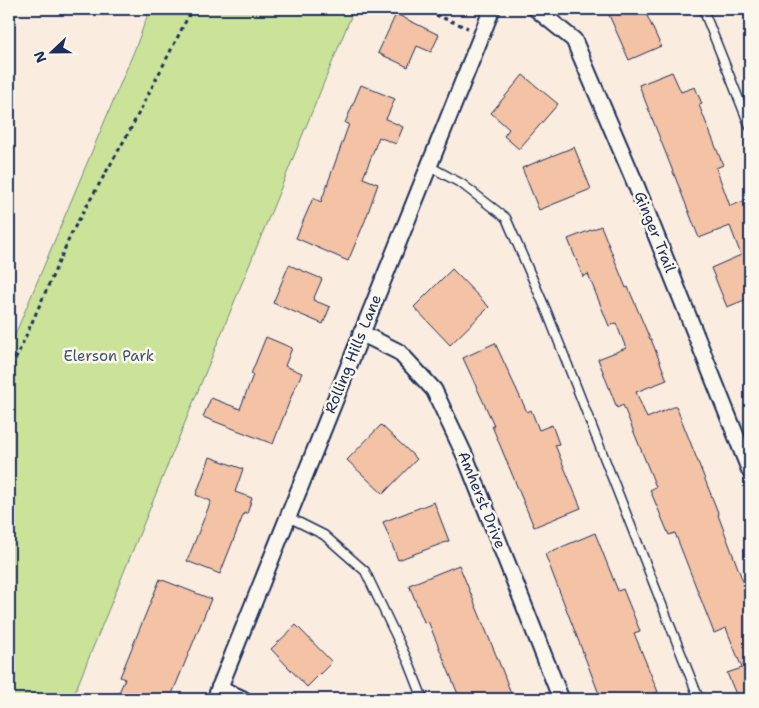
<svg xmlns="http://www.w3.org/2000/svg" width="759" height="708" font-family="'Shantell Sans',sans-serif">
<rect width="100%" height="100%" fill="#faecde"/>
<filter id="ink" filterUnits="userSpaceOnUse"><feTurbulence type="fractalNoise" baseFrequency=".02" numOctaves="2"/><feDisplacementMap in="SourceGraphic" scale="10" xChannelSelector="R" yChannelSelector="G"/><feConvolveMatrix kernelMatrix="1 2 1 2 8 2 1 2 1" color-interpolation-filters="sRGB"/></filter>
<g filter="url(#ink)">
<polygon fill="#cae399" stroke="#72897c" points="150,9 354,9 72,699 9,699 9,349 135,49"/>
<g fill="#f4c2a5" stroke="#1b2f5e">
<polygon points="623,9 644,9 661,46 629,60 609,15"/>
<polygon points="396,14 439,35 431,52 417,46 408,67 378,53"/>
<polygon points="672,72 681,92 695,87 702,104 699,105 723,165 716,168 730,206 746,200 750,212 750,298 727,307 711,268 741,255 730,226 699,238 639,85"/>
<polygon points="523,75 558,104 519,149 504,136 509,129 491,113"/>
<polygon points="361,85 395,99 386,119 403,127 396,144 379,137 363,178 378,184 365,221 348,261 296,238 313,198 321,202 349,124 345,123"/>
<polygon points="574,147 591,189 539,210 522,168"/>
<polygon points="601,226 626,288 628,287 650,339 651,339 667,380 636,392 647,418 676,406 719,515 718,515 750,600 750,699 738,699 727,673 742,668 726,628 714,633 675,533 669,535 650,490 656,487 623,405 617,408 598,359 626,348 616,323 609,326 588,274 583,277 568,239"/>
<polygon points="289,265 322,279 313,300 330,307 323,324 273,303"/>
<polygon points="452,269 489,307 450,345 414,307"/>
<polygon points="266,337 292,348 285,366 302,373 293,392 273,444 203,417 211,398 240,409 253,375 251,374"/>
<polygon points="495,343 527,412 531,410 539,430 552,425 559,444 555,445 581,508 534,527 492,426 494,425 463,358"/>
<polygon points="381,425 417,459 383,494 347,460"/>
<polygon points="210,457 243,469 235,492 252,498 247,514 244,513 220,574 187,561 211,501 196,495"/>
<polygon points="434,502 449,541 398,560 383,522"/>
<polygon points="595,533 618,591 623,589 640,631 634,633 658,692 640,699 601,699 545,554"/>
<polygon points="459,565 503,672 513,699 460,699 428,621 424,622 409,585"/>
<polygon points="160,579 211,599 170,699 116,699 125,679 120,677"/>
<polygon points="296,625 332,662 307,687 271,649"/>
</g>
<g fill="none" stroke-linecap="round" stroke-linejoin="round">
<defs>
<g id="service">
<polyline points="703,9 750,127"/>
<polyline points="429,166 462,184 506,218 547,312 699,699"/>
<polyline points="288,517 324,535 365,571 409,663 423,699"/>
</g>
<g id="minor">
<polyline points="536,9 574,40 636,185 750,471"/>
<polyline points="361,333 399,352 434,390 465,456 561,699"/>
<polyline points="219,688 243,699"/>
<polyline points="215,699 492,9"/>
</g>
</defs>
<use href="#service" stroke="#1b2f5e" stroke-width="11"/>
<use href="#minor" stroke="#1b2f5e" stroke-width="19"/>
<g stroke="#1b2f5e" stroke-width="3" stroke-dasharray="4 4" stroke-linecap="butt">
<polyline points="421,9 468,28"/>
<polyline points="9,374 73,230 129,132 192,9"/>
</g>
<use href="#service" stroke="#fbf7ec" stroke-width="8"/>
<use href="#minor" stroke="#fbf7ec" stroke-width="15"/>
</g>
</g>
<g text-anchor="middle" dominant-baseline="central" stroke-width="5" stroke-linejoin="round" paint-order="stroke">
<g font-size="15" fill="#1b2f5e" stroke="#fbf7ec">
<text transform="translate(655 232) rotate(68)">Ginger Trail</text>
<text transform="translate(353 354) rotate(-68)">Rolling Hills Lane</text>
<text transform="translate(482 500) rotate(68)">Amherst Drive</text>
</g>
<g font-size="15" fill="#3e536a" stroke="#fbf7ec">
<text x="109" y="356">Elerson Park</text>
</g>
</g>
<rect width="759" height="708" fill="none" stroke="#fbf7ec" stroke-width="30"/>
<rect x="15" y="15" width="729" height="678" fill="none" stroke="#1b2f5e" stroke-width="2" filter="url(#ink)"/>
<g transform="translate(52 52) rotate(248)" stroke="#fbf7ec" stroke-width="4" paint-order="stroke">
<path d="M0-4L9 19L0 12L-9 19Z" fill="#1b2f5e"/>
<text y="-8" font-size="14" font-weight="bold" text-anchor="middle" fill="#1b2f5e">N</text>
</g>
</svg>
